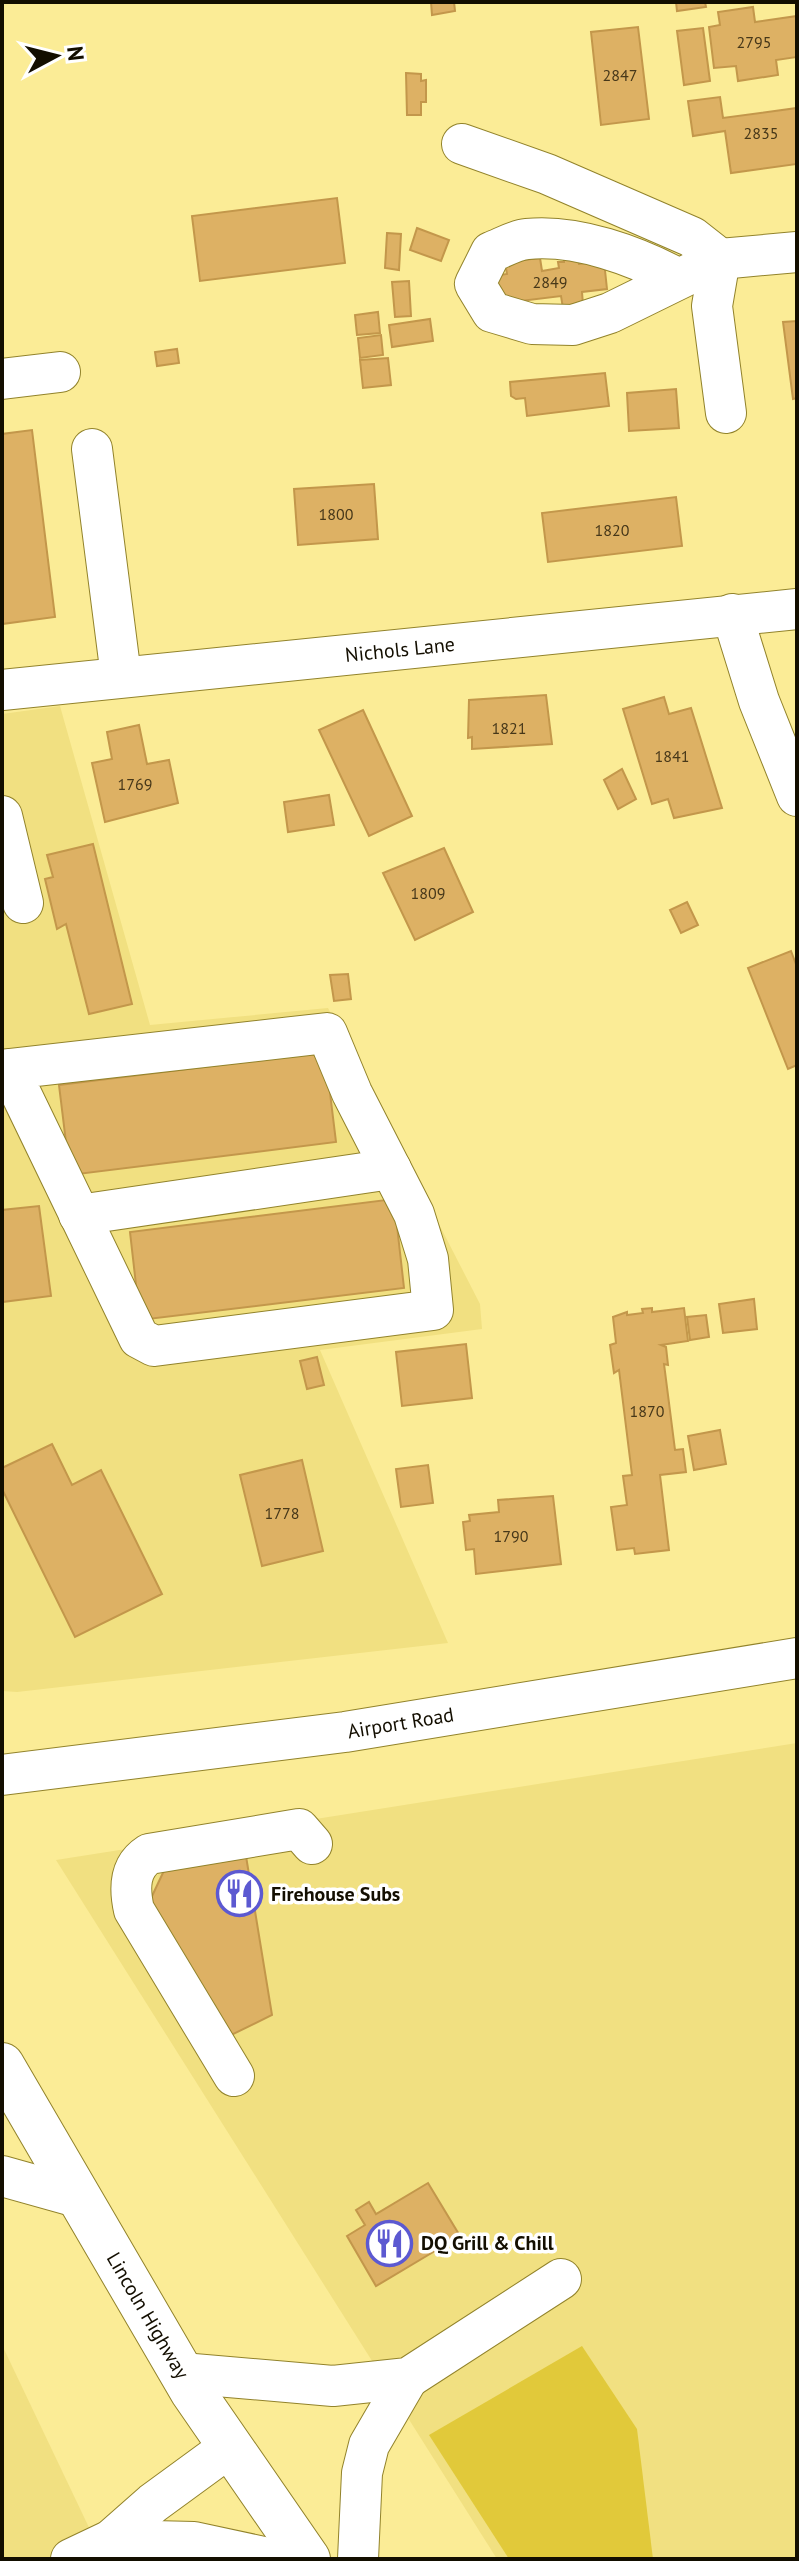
<svg xmlns="http://www.w3.org/2000/svg" width="799" height="2561" font-family="'PT Sans',sans-serif">
<rect width="100%" height="100%" fill="#fbec96"/>
<g fill="#f1e081">
<polygon points="60,706 150,1025 328,1008 480,1304 482,1329 320,1350 448,1643 17,1692 2,1691 2,714"/>
<polygon points="797,1743 797,2559 497,2559 56,1860"/>
<polygon points="2,2345 104,2559 2,2559"/>
</g>
<polygon fill="#e1c93a" points="582,2346 637,2429 653,2559 509,2559 429,2435"/>
<g fill="#ddb164" stroke="#c3974b" stroke-width="2">
<polygon points="431,2 454,2 455,11 432,15"/>
<polygon points="676,2 705,2 706,7 677,11"/>
<polygon points="753,7 755,22 797,16 797,57 776,60 778,75 738,81 736,66 714,68 709,27 720,25 718,12"/>
<polygon points="638,27 649,119 601,125 591,32"/>
<polygon points="703,28 710,81 684,85 677,31"/>
<polygon points="406,73 421,74 421,81 426,80 426,102 421,102 421,115 407,115"/>
<polygon points="720,97 723,118 797,108 797,164 731,173 725,131 693,136 688,101"/>
<polygon points="337,198 345,263 200,281 192,216"/>
<polygon points="417,228 449,240 441,261 410,250"/>
<polygon points="387,233 401,234 399,270 385,268"/>
<polygon points="540,258 542,271 559,268 558,262 564,262 564,258 578,260 579,264 604,261 607,289 582,292 583,305 563,308 561,296 496,304 493,276 507,274 505,262"/>
<polygon points="409,281 411,316 395,317 392,282"/>
<polygon points="378,312 380,333 357,335 355,315"/>
<polygon points="430,319 433,341 392,347 389,325"/>
<polygon points="797,321 797,398 793,399 783,322"/>
<polygon points="381,335 383,355 360,358 358,338"/>
<polygon points="177,349 179,363 157,366 155,352"/>
<polygon points="388,358 391,385 363,388 360,360"/>
<polygon points="605,373 609,406 527,416 525,398 516,399 511,396 510,382"/>
<polygon points="676,389 679,428 629,431 627,393"/>
<polygon points="32,430 55,617 2,624 2,434"/>
<polygon points="374,484 378,539 298,545 294,489"/>
<polygon points="676,497 682,546 548,562 542,513"/>
<polygon points="546,695 552,744 472,749 472,737 468,738 469,700"/>
<polygon points="664,697 669,714 691,708 722,808 674,818 668,799 652,804 623,709"/>
<polygon points="363,710 412,816 369,836 319,730"/>
<polygon points="139,725 147,764 169,760 178,803 105,822 92,763 112,759 107,732"/>
<polygon points="622,769 636,799 618,809 604,780"/>
<polygon points="329,795 334,825 288,832 284,802"/>
<polygon points="93,844 132,1004 89,1014 66,924 57,929 45,879 53,877 47,855"/>
<polygon points="444,848 473,912 415,940 383,873"/>
<polygon points="687,902 698,925 681,933 670,910"/>
<polygon points="791,951 797,967 797,1065 788,1069 748,968"/>
<polygon points="348,974 351,999 334,1001 330,975"/>
<polygon points="325,1052 336,1142 70,1175 59,1085"/>
<polygon points="394,1199 404,1288 140,1320 130,1232"/>
<polygon points="39,1206 51,1296 2,1302 2,1210"/>
<polygon points="754,1299 757,1329 723,1333 719,1304"/>
<polygon points="652,1308 652,1312 684,1308 688,1341 661,1345 666,1347 668,1365 664,1364 675,1450 683,1449 686,1472 660,1475 669,1550 635,1554 634,1548 617,1550 611,1507 627,1505 623,1476 632,1475 619,1370 614,1373 610,1345 616,1343 613,1317 627,1312 627,1315 643,1313 642,1309"/>
<polygon points="706,1315 709,1337 690,1340 687,1317"/>
<polygon points="466,1344 472,1398 402,1406 396,1352"/>
<polygon points="317,1357 324,1385 307,1389 300,1361"/>
<polygon points="720,1430 726,1464 694,1470 688,1436"/>
<polygon points="52,1444 72,1485 101,1470 162,1594 75,1637 2,1489 2,1468"/>
<polygon points="302,1460 323,1551 262,1566 240,1475"/>
<polygon points="428,1465 433,1503 401,1507 396,1469"/>
<polygon points="553,1496 561,1564 476,1574 474,1549 466,1550 463,1522 470,1521 469,1515 499,1512 498,1500"/>
<polygon points="245,1850 272,2015 223,2039 145,1911 169,1860"/>
<polygon points="428,2183 460,2236 376,2286 347,2236 365,2225 356,2210 369,2202 376,2214"/>
</g>
<g fill="none" stroke-linecap="round" stroke-linejoin="round">
<defs>
<g id="minor">
<polyline points="462,144 547,174 692,237 720,259"/>
<polyline points="720,259 712,306 726,413"/>
<path d="M679,279C636,256 577,234 527,239C515,240 502,248 491,252L475,284L492,312L532,324L573,325L610,313L720,259L797,252"/>
<polyline points="2,379 60,372"/>
<polyline points="92,449 121,676"/>
<polyline points="732,614 759,701 797,796"/>
<path id="s1" d="M2,690L797,609"/>
<polyline points="2,816 23,903"/>
<polyline points="2,1070 327,1033 352,1093 414,1214 428,1259 433,1310 154,1346 139,1338 9,1069"/>
<polyline points="79,1215 391,1169"/>
<path id="s2" d="M2,1775L345,1732L797,1658"/>
<path d="M234,2076L134,1910C129,1888 129,1867 149,1854L299,1829L312,1844"/>
<polyline points="2,2176 77,2197"/>
<polyline points="182,2373 333,2386 408,2378 561,2279"/>
<polyline points="111,2540 194,2542 273,2559"/>
<polyline points="71,2559 111,2540 153,2503 231,2446"/>
<polyline points="358,2559 362,2473 369,2445 408,2378"/>
</g>
<g id="highway">
<path id="s3" d="M2,2065L192,2391L308,2559"/>
</g>
</defs>
<use href="#minor" stroke="#92832b" stroke-width="42"/>
<use href="#highway" stroke="#92832b" stroke-width="46"/>
<use href="#minor" stroke="#fff" stroke-width="40"/>
<use href="#highway" stroke="#fff" stroke-width="44"/>
</g>
<defs>
<symbol id="restaurant-ring" viewBox="-11 -11 22 22"><circle r="9.5" fill="#fff" stroke="#5c59d1" stroke-width="1.5"/><path d="M-5-6h1v4h1v-4h1v4h1v-4h1v5L-1.5 .5V6h-2V.5L-5-1ZM5-6V6H3V1.5H1.5Q1.5-4 5-6Z" fill="#5c59d1"/></symbol>
</defs>
<g fill-rule="evenodd">
<use href="#restaurant-ring" x="214" y="1868" width="51" height="51"/>
<use href="#restaurant-ring" x="364" y="2218" width="51" height="51"/>
</g>
<g text-anchor="middle" dominant-baseline="central" stroke-width="7" stroke-linejoin="round" paint-order="stroke">
<g font-size="16" fill="#463719">
<text x="754" y="42">2795</text>
<text x="620" y="75">2847</text>
<text x="761" y="133">2835</text>
<text x="550" y="282">2849</text>
<text x="336" y="514">1800</text>
<text x="612" y="530">1820</text>
<text x="509" y="728">1821</text>
<text x="672" y="756">1841</text>
<text x="135" y="784">1769</text>
<text x="428" y="893">1809</text>
<text x="647" y="1411">1870</text>
<text x="282" y="1513">1778</text>
<text x="511" y="1536">1790</text>
</g>
<g font-size="20" fill="#130e00" stroke="#fff">
<text stroke="none"><textPath href="#s1" startOffset="400">Nichols Lane</textPath></text>
<text stroke="none"><textPath href="#s2" startOffset="402">Airport Road</textPath></text>
<text stroke="none"><textPath href="#s3" startOffset="290">Lincoln Highway</textPath></text>
</g>
<g font-size="20" font-weight="bold" fill="#130e00" stroke="#fff" text-anchor="start">
<text x="271" y="1894">Firehouse Subs</text>
<text x="421" y="2243">DQ Grill &amp; Chill</text>
</g>
</g>
<rect width="799" height="2561" fill="none" stroke="#130e00" stroke-width="8"/>
<g transform="translate(56 56) rotate(83)" stroke="#ffffff" stroke-width="6" paint-order="stroke">
<path d="M0-6L14 30L0 20L-14 30Z" fill="#130e00"/>
<text y="-12" font-size="22" font-weight="bold" text-anchor="middle" fill="#130e00">N</text>
</g>
</svg>
